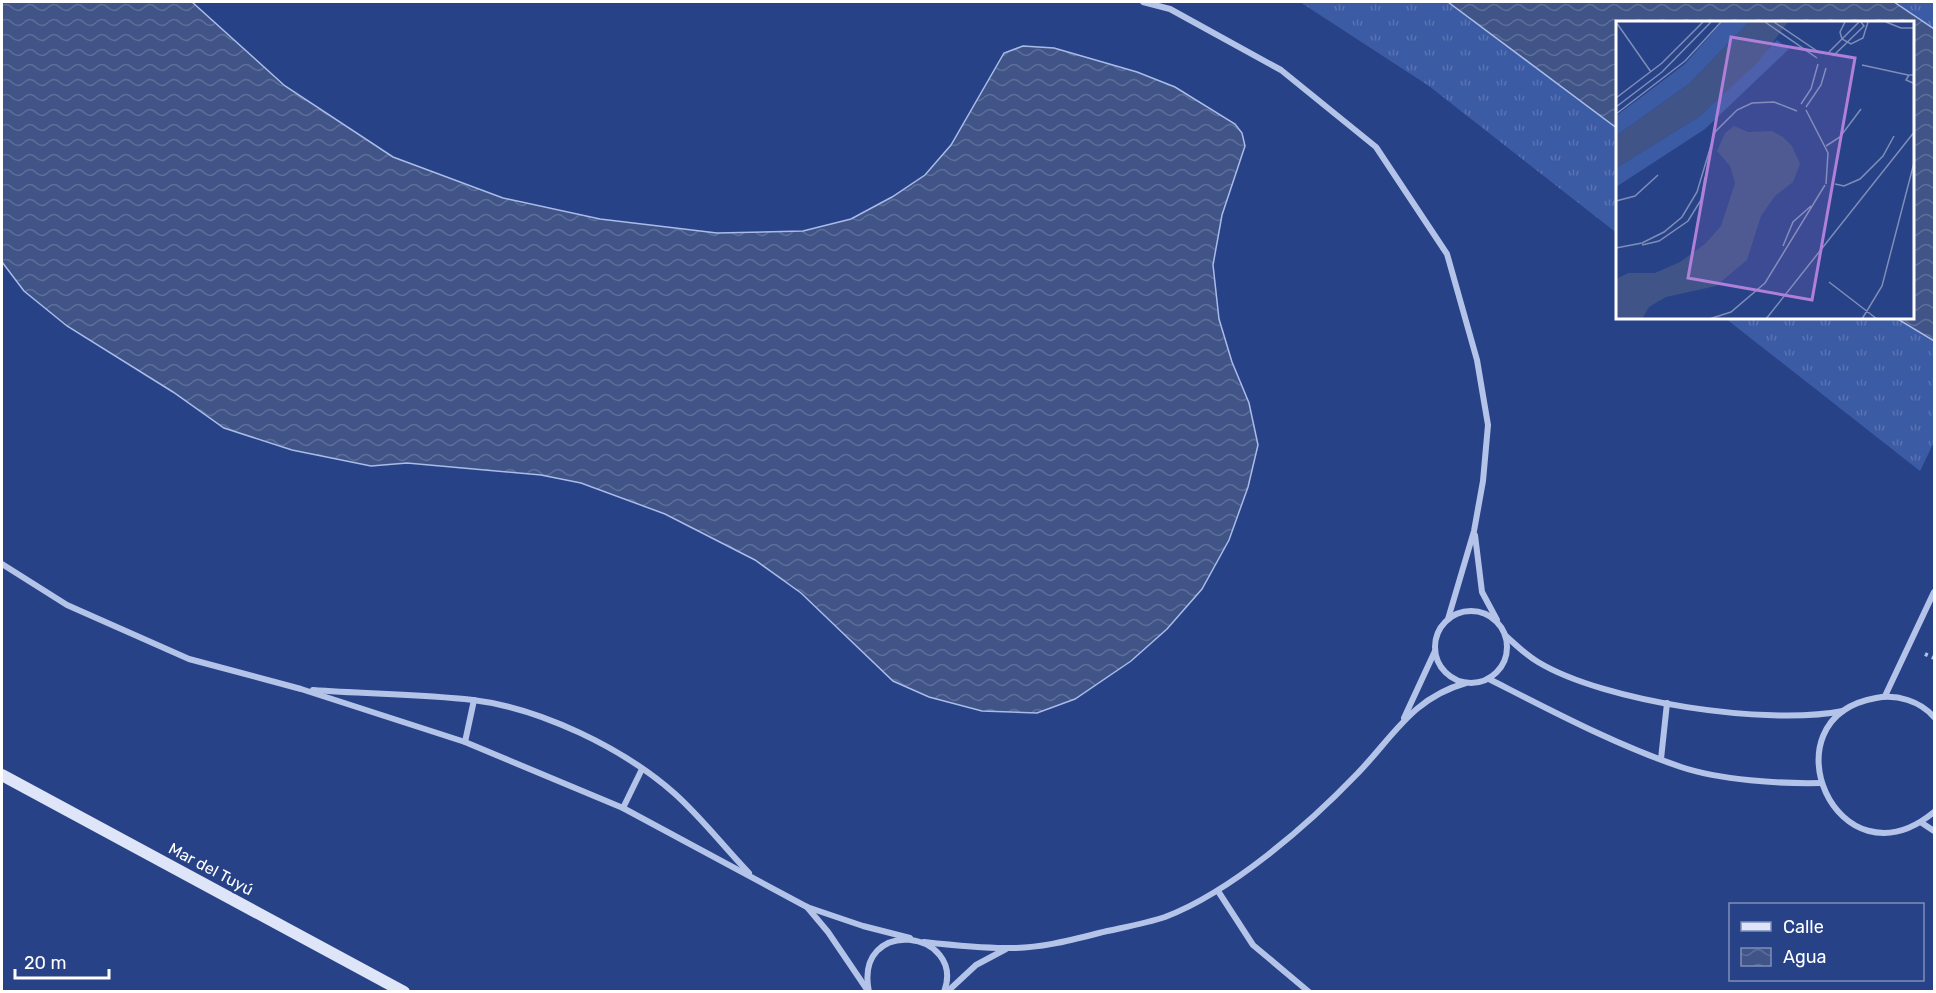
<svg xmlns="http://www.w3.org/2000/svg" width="1936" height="993" font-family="Rubik,sans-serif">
<defs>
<pattern id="grass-tufts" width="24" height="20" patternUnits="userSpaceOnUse" patternTransform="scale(1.5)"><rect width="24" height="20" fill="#3c5ba5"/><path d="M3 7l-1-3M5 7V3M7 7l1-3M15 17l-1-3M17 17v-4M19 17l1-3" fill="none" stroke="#5974b2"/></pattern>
<pattern id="water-waves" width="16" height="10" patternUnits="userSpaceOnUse" patternTransform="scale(1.5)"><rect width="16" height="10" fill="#405487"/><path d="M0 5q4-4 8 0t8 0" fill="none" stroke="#5d6e99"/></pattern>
</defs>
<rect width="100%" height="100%" fill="#284288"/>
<g fill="url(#grass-tufts)">
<polygon points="1300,2 1448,2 1618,129 1618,234 1429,86"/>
<polygon points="1894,2 1934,2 1934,29"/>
<polygon points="1725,318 1896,318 1934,341 1934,442 1920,471"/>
</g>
<g fill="url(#water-waves)" stroke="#a9bce9" stroke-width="1.5">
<polygon points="2,2 192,2 285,86 393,157 503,198 600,219 717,233 803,231 851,219 892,197 925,175 951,145 1004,53 1023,46 1054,48 1137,72 1175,87 1235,124 1242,133 1245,146 1222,215 1213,265 1219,319 1232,362 1249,403 1258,445 1248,487 1229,540 1202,589 1167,629 1131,661 1075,699 1037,713 982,711 929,697 893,681 801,593 755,560 665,514 581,483 541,475 407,463 371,466 292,450 224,428 173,392 67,326 24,291 2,262"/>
<polygon points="1448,2 1894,2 1934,29 1934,341 1896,318 1914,318 1914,22 1618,22 1618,129"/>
</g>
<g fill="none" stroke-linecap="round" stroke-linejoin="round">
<polyline stroke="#b4c4e9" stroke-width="4" stroke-dasharray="3 4.5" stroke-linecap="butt" points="1925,654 1934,658"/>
<g stroke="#b4c4e9" stroke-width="6">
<polyline points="1143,2 1170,9 1281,70 1376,147 1447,254 1477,360 1488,425 1483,481 1474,531 1448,619"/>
<polyline points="1475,535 1482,592 1497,620"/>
<polyline points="2,564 67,605 189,659 301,689 465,742 623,808 807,907 863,926 910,938"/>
<circle cx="1471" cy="647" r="36"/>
<path d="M1506,636C1516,645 1526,655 1538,662C1604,702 1767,726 1843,711"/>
<path d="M1489,679C1552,711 1614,744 1681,767C1720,780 1780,784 1821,783"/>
<path d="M313,690C366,694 420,694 473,700C540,708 623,748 674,793C701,817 724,847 749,873"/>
<polyline points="1885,696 1934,592"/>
<path d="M1934,717C1920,701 1897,694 1876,698C1762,718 1837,892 1934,812"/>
<polyline points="1404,718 1435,651"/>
<polyline points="465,742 474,700"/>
<polyline points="1661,759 1667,703"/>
<polyline points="623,808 642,769"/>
<polyline points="1922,823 1934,831"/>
<polyline points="1218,891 1253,945 1309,992"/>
<polyline points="807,907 828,932 868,991"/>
<path d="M924,942C951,945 978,948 1005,948C1037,949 1068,941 1099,933C1120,928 1144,924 1165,917C1231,892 1308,825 1357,774C1393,737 1412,698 1466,683"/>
<path d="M869,992C853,915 967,930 944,992"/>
<polyline points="947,992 976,965 1006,949"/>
</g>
<polyline stroke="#dee5f8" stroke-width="12" points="2,775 404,992"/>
</g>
<g text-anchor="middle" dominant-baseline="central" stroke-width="4.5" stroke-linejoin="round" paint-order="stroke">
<g font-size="16" fill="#fff" stroke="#284288">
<text transform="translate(211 869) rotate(28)">Mar del Tuyú</text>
</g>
</g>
<g transform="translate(1616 21)">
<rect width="298" height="298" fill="#284288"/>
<path d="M106,1H133L73,63L0,115V95L69,43ZM161,19L173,28L89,108L0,166V147L84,95Z" fill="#3c5ba5"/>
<path d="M133,1H172L142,41L84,95L0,147V115L73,63ZM118,105L132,111L156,110L167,116L176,125L184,143L177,161L159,175L145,195L131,239L100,265L50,276L33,286L26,298H0V258L12,252H39L64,241L89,223L105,205L119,162L114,145L101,130L109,112Z" fill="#405487"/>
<path fill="none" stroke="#7e8eb8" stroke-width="1.5" d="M0,1L35,51M149,1L201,37M158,1L204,32M229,1L224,11L226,18L235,23L247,17L252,1M270,1L285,7H299M213,31L243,1M217,35L248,5L245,1M246,44L292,54M299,54H293L290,59L299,63M0,77L46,42L87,1M185,83L195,68L202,43M0,86L46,51L95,1M190,86L205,64L210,47M190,89L212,132L210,163M0,93L69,40L105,1M210,125L224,116L245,88M219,163L228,165L244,158L267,135L278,115M0,180L19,175L42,154M26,224L43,220L72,200L85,179L89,156M167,225L177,201L195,185M0,227L26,222L48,211L66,196L81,171L99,111L121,89L136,82L158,81L181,90M213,261L261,298M93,298L115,291L149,262L209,164M150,298L299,110M246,298L266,265L299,138"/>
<path fill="#b080d9" fill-opacity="0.15" stroke="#b080d9" stroke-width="3" d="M115,16L239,37L196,279L72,257Z"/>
<rect width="298" height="298" fill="none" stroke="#fff" stroke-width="3"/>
</g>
<rect width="1936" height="993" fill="none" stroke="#ffffff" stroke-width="6"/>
<rect x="1729" y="903" width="195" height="78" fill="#284288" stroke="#7e8eb8" stroke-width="1.5"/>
<rect x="1741" y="922" width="30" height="9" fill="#dee5f8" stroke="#7e8eb8" stroke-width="1.5"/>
<text x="1783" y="933" font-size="18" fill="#ffffff">Calle</text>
<rect x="1741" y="948" width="30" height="18" fill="url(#water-waves)" stroke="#7e8eb8" stroke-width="1.5"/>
<text x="1783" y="963" font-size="18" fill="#ffffff">Agua</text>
<path d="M15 969v9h94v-9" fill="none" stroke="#ffffff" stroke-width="3"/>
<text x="24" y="969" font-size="18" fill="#ffffff" stroke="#284288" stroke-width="4.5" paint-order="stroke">20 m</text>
</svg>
